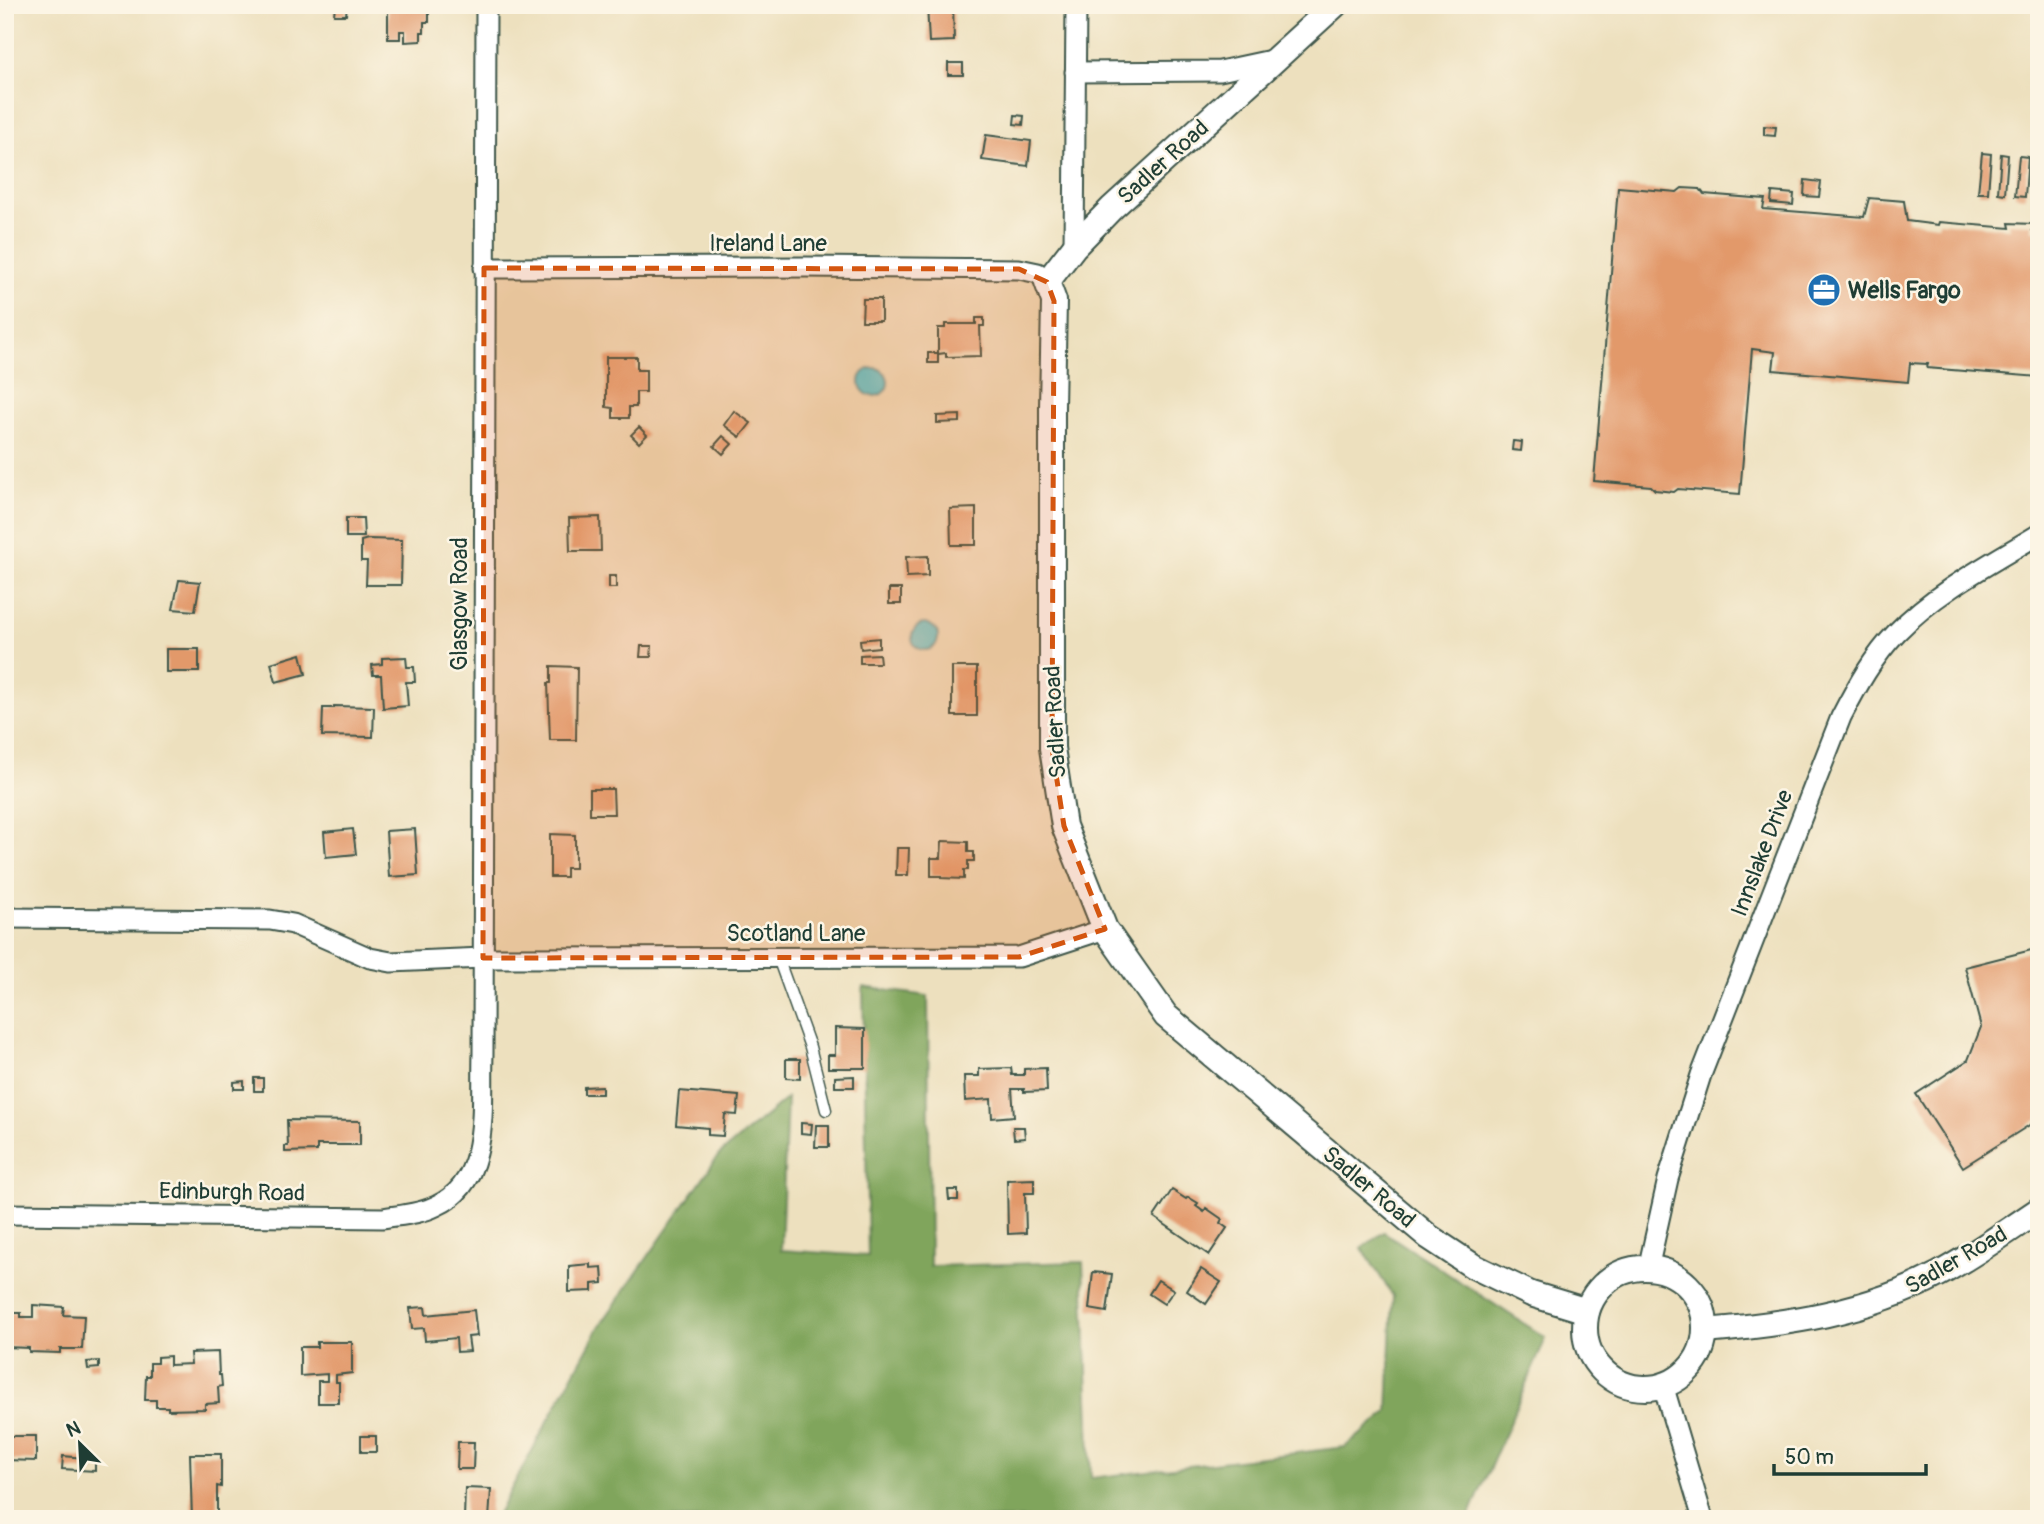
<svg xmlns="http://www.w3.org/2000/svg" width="2044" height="1524" font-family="Pangolin,sans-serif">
<rect width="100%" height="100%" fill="#fcf5e5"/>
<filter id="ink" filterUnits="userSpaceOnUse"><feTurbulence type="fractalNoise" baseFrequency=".0143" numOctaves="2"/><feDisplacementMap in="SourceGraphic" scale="14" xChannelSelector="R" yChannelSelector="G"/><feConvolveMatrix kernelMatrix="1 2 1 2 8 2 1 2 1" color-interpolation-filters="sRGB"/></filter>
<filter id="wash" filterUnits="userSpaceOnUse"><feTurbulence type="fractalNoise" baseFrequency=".00686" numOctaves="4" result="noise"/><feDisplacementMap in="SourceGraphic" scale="28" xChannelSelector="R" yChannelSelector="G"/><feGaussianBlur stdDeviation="1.57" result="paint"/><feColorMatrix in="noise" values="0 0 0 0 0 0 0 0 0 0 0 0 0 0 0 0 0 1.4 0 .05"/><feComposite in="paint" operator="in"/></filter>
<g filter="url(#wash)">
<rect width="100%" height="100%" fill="#ede0be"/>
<polygon fill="#80a55b" stroke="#507148" stroke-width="2" points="863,987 928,996 930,1266 1083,1262 1091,1478 1345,1447 1388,1412 1393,1296 1362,1248 1384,1232 1546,1338 1468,1519 495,1519 599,1327 719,1155 787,1098 781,1250 868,1256"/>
<g fill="#5ac7d2" stroke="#3c8283" stroke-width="2">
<circle cx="874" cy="382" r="14"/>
<circle cx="925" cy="637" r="13"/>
</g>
<g id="blocks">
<g fill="#e2996b">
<polygon points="335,5 347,5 346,15 334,15"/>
<polygon points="388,5 425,5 425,9 429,9 429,22 424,22 424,32 421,32 421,41 405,42 405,31 400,31 400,39 388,39"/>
<polygon points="927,5 953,5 954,41 929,42"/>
<rect x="948" y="63" width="15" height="12"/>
<polygon points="1015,115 1024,116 1023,125 1014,124"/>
<polygon points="1764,126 1776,127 1775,136 1764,135"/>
<polygon points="986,135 1031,141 1028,166 982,160"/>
<polygon points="1982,153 1991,154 1988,193 1978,193"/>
<polygon points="2001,154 2008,155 2005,194 1998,193"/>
<polygon points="2019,156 2028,157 2025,197 2015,196"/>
<polygon points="1805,180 1821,182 1819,197 1804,196"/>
<polygon points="1618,187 1677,192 1682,188 1700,189 1704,194 1765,199 1763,209 1864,217 1869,198 1904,201 1907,221 1938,225 1939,222 2010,228 2009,223 2032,224 2032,230 2039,230 2039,377 1927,368 1928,364 1910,363 1908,382 1773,370 1775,352 1752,349 1740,494 1678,489 1674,492 1655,490 1651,486 1594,481"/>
<polygon points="1772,192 1794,194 1793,205 1771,203"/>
<polygon points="863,299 881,299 881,321 862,321"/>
<polygon points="976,318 984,318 984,326 980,326 981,356 946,357 946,353 938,354 938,328 945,328 945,324 976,324"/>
<rect x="928" y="353" width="10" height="10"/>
<polygon points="606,357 637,357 637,370 646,370 646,392 636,392 636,407 629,407 629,418 613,418 613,408 606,407"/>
<polygon points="734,411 751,423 740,437 724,425"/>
<polygon points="960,415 960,422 937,423 937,416"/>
<polygon points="639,427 647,435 639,443 631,435"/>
<polygon points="723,436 732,444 723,454 714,446"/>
<polygon points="1513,441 1522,442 1521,451 1512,450"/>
<polygon points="976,508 976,545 951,545 950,509"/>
<polygon points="600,517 601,551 570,551 569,518"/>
<polygon points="346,518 363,518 364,537 346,537"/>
<polygon points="368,539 402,540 401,585 366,585 367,561 361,561 361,541"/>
<polygon points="928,556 928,576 907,577 906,557"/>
<rect x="609" y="576" width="7" height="12"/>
<polygon points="179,580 200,582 195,611 173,609"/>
<rect x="889" y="589" width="12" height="15"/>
<polygon points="879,638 879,647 861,649 860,640"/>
<polygon points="641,646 652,646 651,657 640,657"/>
<rect x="166" y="649" width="33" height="23"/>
<polygon points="301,654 306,674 276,682 271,663"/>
<polygon points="879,654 880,663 860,663 860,655"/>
<polygon points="406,657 407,667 414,667 415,682 406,682 408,706 383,708 381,675 373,675 372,665 382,664 382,658"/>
<polygon points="551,666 577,667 576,740 550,740 548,683 551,683"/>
<rect x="952" y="667" width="25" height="49"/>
<polygon points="334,706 374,707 373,737 322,736 323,708 334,708"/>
<polygon points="590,789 613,789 614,814 590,814"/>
<polygon points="353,829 356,854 326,857 324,832"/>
<polygon points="415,829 418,875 389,877 386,831"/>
<polygon points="550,834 575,835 575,868 566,868 566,877 550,877"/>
<polygon points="942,841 968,842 968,852 974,852 974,861 968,861 968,870 964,870 964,879 941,878 941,876 931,876 931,858 941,858"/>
<polygon points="897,848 909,848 908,875 896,875"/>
<polygon points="2039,948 2039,1119 1963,1167 1916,1094 1968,1060 1981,1027 1965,967"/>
<polygon points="835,1028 865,1029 865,1068 828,1068 828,1055 835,1055"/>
<polygon points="786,1059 800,1059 800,1079 786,1078"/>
<polygon points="1011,1068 1012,1075 1024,1075 1024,1069 1046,1068 1047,1091 1024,1092 1024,1089 1012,1089 1014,1116 992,1118 991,1099 965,1101 964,1076 979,1076 979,1069"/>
<polygon points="854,1076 854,1087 835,1087 835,1077"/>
<rect x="254" y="1078" width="9" height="13"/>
<polygon points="244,1081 244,1089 234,1089 234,1082"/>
<polygon points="602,1086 602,1094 584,1094 584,1087"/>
<polygon points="679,1091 739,1096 737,1115 725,1114 723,1136 708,1135 708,1128 676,1125"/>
<polygon points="287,1120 360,1121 360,1145 317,1145 317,1151 285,1152 285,1146 288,1146"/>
<polygon points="801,1123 812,1124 811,1134 801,1133"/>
<polygon points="816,1125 829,1125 829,1147 815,1147"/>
<polygon points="1013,1127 1024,1127 1025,1138 1014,1139"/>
<polygon points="1034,1179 1034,1193 1025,1193 1026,1233 1008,1234 1007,1180"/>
<polygon points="948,1190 958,1190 958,1200 949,1200"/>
<polygon points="1172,1190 1186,1199 1188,1197 1198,1203 1196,1206 1204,1212 1206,1208 1222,1219 1220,1223 1227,1228 1209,1255 1154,1217"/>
<polygon points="590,1264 590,1268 602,1267 603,1283 592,1284 592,1291 569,1292 569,1266"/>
<polygon points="1201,1269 1221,1282 1206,1304 1187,1291"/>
<polygon points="1093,1272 1112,1274 1107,1312 1089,1309"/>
<polygon points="1158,1280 1174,1290 1164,1304 1149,1294"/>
<polygon points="33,1305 64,1307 63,1315 84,1316 82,1349 60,1349 60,1353 29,1352 29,1348 6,1347 7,1313 21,1313 21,1317 33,1317"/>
<polygon points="425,1307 426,1315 474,1310 477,1336 468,1337 470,1351 457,1352 456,1338 425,1341 424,1328 412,1329 410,1308"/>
<polygon points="317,1342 352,1342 352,1373 336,1375 336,1382 339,1382 339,1403 318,1403 318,1381 327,1381 327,1374 300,1376 300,1347 317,1347"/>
<polygon points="218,1352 219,1375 221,1375 222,1386 218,1387 219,1403 205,1404 205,1409 168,1410 168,1407 156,1407 156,1400 145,1400 146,1376 150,1376 150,1363 157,1363 157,1357 170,1356 170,1365 191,1364 190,1353"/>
<polygon points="99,1361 99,1368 88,1369 87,1362"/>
<polygon points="5,1436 36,1436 36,1461 5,1460"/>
<rect x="361" y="1436" width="15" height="16"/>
<polygon points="458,1442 474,1442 473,1469 457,1469"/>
<polygon points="190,1454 221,1454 221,1487 217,1486 217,1519 192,1519"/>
<polygon points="63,1456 95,1459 95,1471 62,1469"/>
<polygon points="465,1488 491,1489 489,1519 464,1519"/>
</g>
</g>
</g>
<g filter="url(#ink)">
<use href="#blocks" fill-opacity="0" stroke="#3e5549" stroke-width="2"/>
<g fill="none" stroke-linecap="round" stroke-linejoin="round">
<defs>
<polyline id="service" points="778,958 810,1047 826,1110"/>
<g id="minor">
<polyline points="1075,72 1220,71 1276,59"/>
<polyline points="1074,247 1076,5"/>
<polyline points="484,268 806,267 1019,269 1038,273 1047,282"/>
<polyline points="5,918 270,920 293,924 370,958 391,962 483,958 1019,957 1105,929"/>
<path d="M5,1214L383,1218C401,1215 420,1214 436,1206C492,1182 481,1104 483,1054L486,5"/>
<path d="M1648,1269L1668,1179L1701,1075L1841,717C1857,686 1873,657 1897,632C1937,591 1990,564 2039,534"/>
<polyline points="1663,1385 1703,1519"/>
</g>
<g id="tertiary">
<polyline points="1335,5 1112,208 1074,247 1047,282 1054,301 1052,407 1052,748 1064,826 1105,929 1166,1016 1429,1237 1473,1266 1531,1294 1587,1311"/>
<circle cx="1645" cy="1328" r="60"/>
<path d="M1705,1331C1786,1324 1866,1313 1939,1274C1974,1255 2006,1232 2039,1210"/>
</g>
</defs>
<use href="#service" stroke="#3e5549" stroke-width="13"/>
<use href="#minor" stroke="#3e5549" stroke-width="23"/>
<use href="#tertiary" stroke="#3e5549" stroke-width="28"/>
<use href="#service" stroke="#fff" stroke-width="10"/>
<use href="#minor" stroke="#fff" stroke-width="19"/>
<use href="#tertiary" stroke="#fff" stroke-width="24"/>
</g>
</g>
<path fill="#d45610" fill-opacity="0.2" stroke="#d45610" stroke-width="5" stroke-dasharray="14 9" stroke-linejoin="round" d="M484,268L1019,269L1047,282L1054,301L1052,748L1064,826L1105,929L1019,957L483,958Z"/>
<defs>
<symbol id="office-disc" viewBox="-11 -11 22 22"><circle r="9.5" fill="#1f6fb2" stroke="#fcf5e5"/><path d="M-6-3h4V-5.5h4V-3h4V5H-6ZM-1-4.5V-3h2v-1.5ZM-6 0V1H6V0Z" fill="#fff"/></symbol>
</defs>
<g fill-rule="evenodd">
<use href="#office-disc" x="1805" y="271" width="38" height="38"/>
</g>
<g text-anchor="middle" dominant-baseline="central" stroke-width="5" stroke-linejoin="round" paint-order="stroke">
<g font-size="23" fill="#1f3d34" stroke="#fcf5e5">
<text transform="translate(1163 162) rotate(-42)">Sadler Road</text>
<text x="768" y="243">Ireland Lane</text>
<text transform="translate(459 604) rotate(-90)">Glasgow Road</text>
<text transform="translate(1055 722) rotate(-93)">Sadler Road</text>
<text transform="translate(1762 853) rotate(-69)">Innslake Drive</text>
<text x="796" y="933">Scotland Lane</text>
<text transform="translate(1369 1187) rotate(40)">Sadler Road</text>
<text transform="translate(232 1192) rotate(1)">Edinburgh Road</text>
<text transform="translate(1956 1260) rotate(-30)">Sadler Road</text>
</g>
<g font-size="23" font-weight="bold" fill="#1f3d34" stroke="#fcf5e5" text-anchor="start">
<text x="1848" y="290">Wells Fargo</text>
</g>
</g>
<rect width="2044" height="1524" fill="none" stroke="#fcf5e5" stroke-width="28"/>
<g transform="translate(80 1444) rotate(336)" stroke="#fcf5e5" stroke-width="5" paint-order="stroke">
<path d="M0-5L12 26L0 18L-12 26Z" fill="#1f3d34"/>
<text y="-10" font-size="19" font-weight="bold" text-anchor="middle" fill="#1f3d34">N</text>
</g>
<path d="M1774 1464v10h152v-10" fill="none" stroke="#1f3d34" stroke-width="3.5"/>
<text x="1785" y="1464" font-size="21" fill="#1f3d34" stroke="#fcf5e5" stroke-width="5" paint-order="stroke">50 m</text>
</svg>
